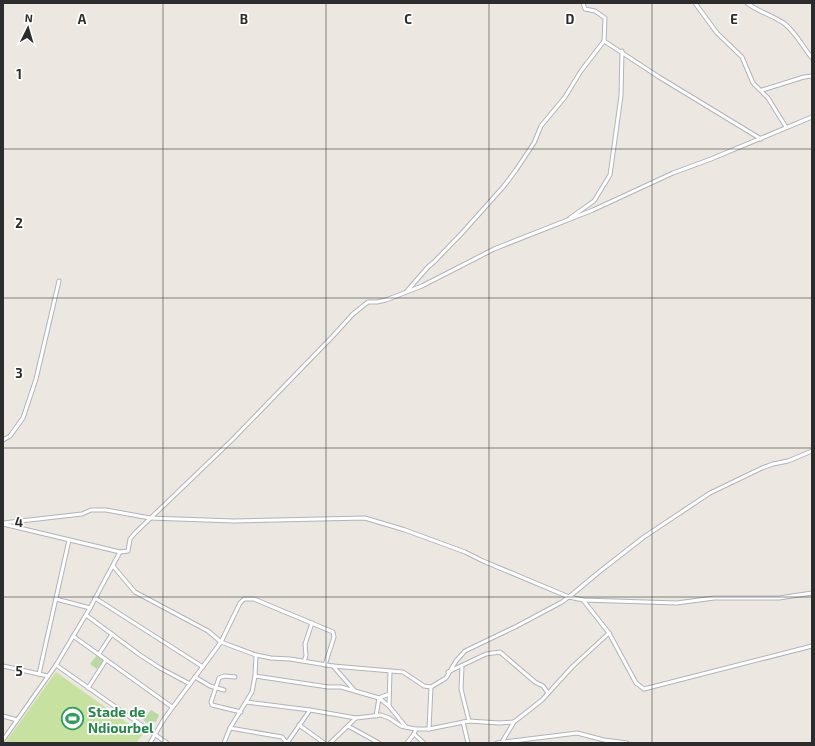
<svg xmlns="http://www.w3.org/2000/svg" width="815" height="746" font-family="'Exo 2',sans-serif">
<rect width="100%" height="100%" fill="#ece7e1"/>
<g fill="#b8dba4">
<polygon points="97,655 104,660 97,669 90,664"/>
<polygon points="151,710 159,715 156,722 153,722 150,725 143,720"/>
</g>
<polygon fill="#c7e1a1" points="56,672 143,734 136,743 5,743"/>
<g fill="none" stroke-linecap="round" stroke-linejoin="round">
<defs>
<g id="minor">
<polyline points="695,3 717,33 742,57 753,83 768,98 786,127"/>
<path d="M747,3C758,12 773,15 785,24C796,33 803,47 812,58"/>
<polyline points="604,41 659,77 761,139"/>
<polyline points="762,90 804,77 812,76"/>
<polyline points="570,218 594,201 610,175 621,96 622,51"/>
<polyline points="407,291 428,267 435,261 462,233 504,186 516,170 534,143 541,126 565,97 581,71 604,41 605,18 595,11 585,9 583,3"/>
<polyline points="3,440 10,436 23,418 36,379 59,281"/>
<polyline points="3,523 82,514 91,510 106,510 150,518 233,521 365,518 405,530 465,552 483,561 569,597 583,600 677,603 714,598 779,598 812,593"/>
<polyline points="3,524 120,552"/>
<polyline points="113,566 135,592 208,631 221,642 256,655 271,658 290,659 333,666 354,690"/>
<polyline points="95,598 203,667"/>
<polyline points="56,599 90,608"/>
<polyline points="583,600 609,633 636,683 644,689 812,646"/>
<polyline points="86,615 140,655 160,668 190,684"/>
<polyline points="73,636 172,707"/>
<polyline points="99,654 112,634"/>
<polyline points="304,661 306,656 305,644 312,623"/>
<polyline points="56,665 167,743"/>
<polyline points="3,666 48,676"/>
<polyline points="333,666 403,672 424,686 431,687 446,678 456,661 465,651 517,626 562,602 575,592 599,572 644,537 710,493 762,468 773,464 788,461 812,451"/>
<polyline points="462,667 461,689 469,721"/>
<polyline points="390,671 389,706 406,727"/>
<polyline points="448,672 486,654 500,652 535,682 543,686 548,693"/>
<polyline points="39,674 69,540"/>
<polyline points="255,676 328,687 341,687 379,698 389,694"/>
<polyline points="195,677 210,686 224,690"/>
<polyline points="235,677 224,676 219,678 211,702 212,705 241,712"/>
<polyline points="88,688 106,660"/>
<polyline points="246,702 310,710 356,718 381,715 389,718 401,726 415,729 429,729 469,721 499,723 514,722"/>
<polyline points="3,716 17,720"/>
<polyline points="376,716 379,698 389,706"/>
<polyline points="463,722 468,743"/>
<polyline points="299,725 324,743"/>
<polyline points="348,726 379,743"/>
<polyline points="230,728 282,737 287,743"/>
<polyline points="429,729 431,687"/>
<polyline points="414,734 424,743"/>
<polyline points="3,740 56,665 90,608 120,552 128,551 130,539 135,533 232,440 332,337 353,314 368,302 377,302 386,300 422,286 494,249 593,210 673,173 711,159 812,117"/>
<polyline points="502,742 514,722 542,700 572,667 609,633"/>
<polyline points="150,743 164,719 221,642 240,603 244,599 254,599 333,632 334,637 325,665"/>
<polyline points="224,743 230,728 252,692 255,676 256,655"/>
<polyline points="287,743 310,710"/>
<polyline points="330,743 356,718"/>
<polyline points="407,743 414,734 416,729"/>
<polyline points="497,743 577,733 604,740 627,743"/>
</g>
</defs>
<use href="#minor" stroke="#b1b3bb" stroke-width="5"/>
<use href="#minor" stroke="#fff" stroke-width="3"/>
</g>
<path fill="none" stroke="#2c2c2c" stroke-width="1" stroke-opacity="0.55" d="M163,3V743M326,3V743M489,3V743M652,3V743M3,149H812M3,298H812M3,448H812M3,597H812"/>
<defs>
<symbol id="stadium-ring" viewBox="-11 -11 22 22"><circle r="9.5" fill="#fff" stroke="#2e9e5b" stroke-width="1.5"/><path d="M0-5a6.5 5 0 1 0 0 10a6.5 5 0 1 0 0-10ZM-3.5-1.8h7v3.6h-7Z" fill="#2e9e5b"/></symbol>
</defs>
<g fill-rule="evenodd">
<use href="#stadium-ring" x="60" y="706" width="25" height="25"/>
</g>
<g text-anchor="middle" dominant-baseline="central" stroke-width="3.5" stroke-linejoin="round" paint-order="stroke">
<g font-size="14" font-weight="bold" fill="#27864d" stroke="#fff" text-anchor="start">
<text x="88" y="711">Stade de<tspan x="88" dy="16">Ndiourbel</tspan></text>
</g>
</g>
<g font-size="13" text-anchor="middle" font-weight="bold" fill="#2c2c2c" stroke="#fff" stroke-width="3.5" stroke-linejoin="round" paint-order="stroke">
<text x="82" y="24">A</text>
<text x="244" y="24">B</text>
<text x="408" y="24">C</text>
<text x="570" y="24">D</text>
<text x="734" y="24">E</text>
<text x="19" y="79">1</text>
<text x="19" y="228">2</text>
<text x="19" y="378">3</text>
<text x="19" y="527">4</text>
<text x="19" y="676">5</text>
</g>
<rect width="815" height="746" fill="none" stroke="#2c2c2c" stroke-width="8"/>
<g transform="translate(28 28) rotate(5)" stroke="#ffffff" stroke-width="3" paint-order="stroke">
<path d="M0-3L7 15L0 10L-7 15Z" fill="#2c2c2c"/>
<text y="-6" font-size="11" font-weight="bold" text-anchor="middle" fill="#2c2c2c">N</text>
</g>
</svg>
